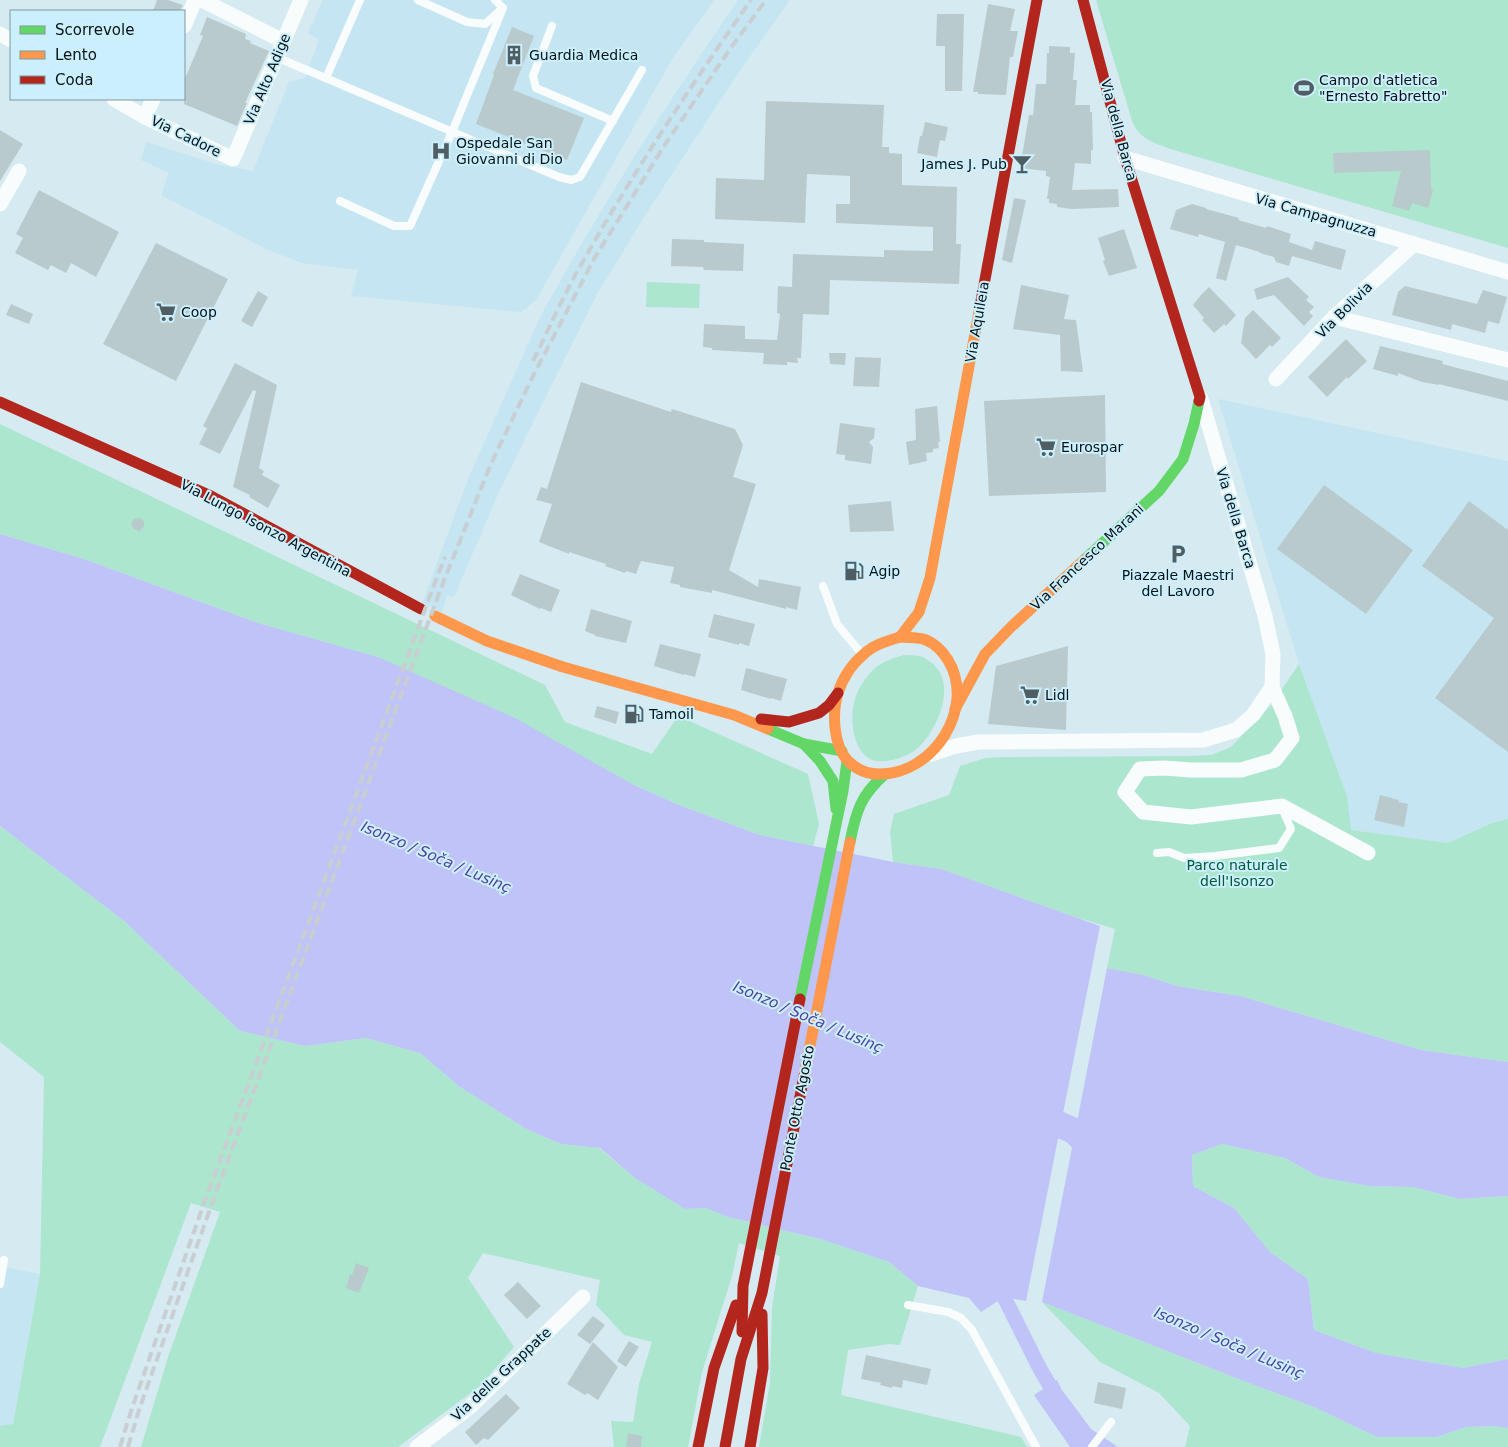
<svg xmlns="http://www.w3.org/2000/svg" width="1508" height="1447" font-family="'DejaVu Sans',sans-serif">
<rect width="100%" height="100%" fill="#d6eaf1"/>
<g fill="#c4e5f1">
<polygon points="323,0 714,0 671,61 536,300 521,312 351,296 358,270 302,263 266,249 161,195 169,173 141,160 146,142 216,164 253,171 289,82 305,78 319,40 308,33"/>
<polygon points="738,0 790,0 741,69 649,209 597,294 502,485 454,597 447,596 442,612 422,603 469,477 541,315 585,238 640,147 702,53"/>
<polygon points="1218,399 1508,461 1508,819 1492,823 1448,843 1351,830 1347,796 1299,664"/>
<polygon points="0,1266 40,1274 13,1424 0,1426"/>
</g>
<g fill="#ace6cf">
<path d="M1096,0H1508V248L1174,150C1156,144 1140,140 1132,121Z"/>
<polygon points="647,282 700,284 699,308 646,307"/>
<polygon points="0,424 545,685 565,722 652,754 678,716 808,774 819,824 813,846 760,835 679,805 632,784 378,657 258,623 84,559 0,534"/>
<path d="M904,655C908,655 914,655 919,656C922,656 926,659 929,661C958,680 940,725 921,745C911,756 890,763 876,761C852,756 849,717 855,699C858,688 866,677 873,670C881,662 893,658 904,655Z"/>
<polygon points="1299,664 1347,796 1351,830 1448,843 1492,823 1508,819 1508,1062 1421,1050 1240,996 1177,986 1143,975 1107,968 1115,929 1072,916 941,869 893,862 890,832 894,814 949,795 960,766 985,758 1003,757 1188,756 1211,755 1231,747 1271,705"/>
<polygon points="0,826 124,921 240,1031 305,1046 366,1038 420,1053 460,1087 526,1129 561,1144 599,1148 635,1178 685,1209 706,1208 728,1217 820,1239 889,1262 918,1286 900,1345 889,1344 848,1350 841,1395 1021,1437 1027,1447 759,1447 770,1383 772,1308 780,1256 739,1243 732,1276 702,1372 688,1447 614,1447 611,1421 633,1422 639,1384 652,1342 624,1335 596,1305 600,1280 483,1253 468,1278 514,1347 480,1386 398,1447 141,1447 168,1357 220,1212 191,1203 100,1447 0,1447 0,1426 13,1424 40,1274 44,1077 0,1042"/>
<polygon points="1222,1144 1285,1158 1319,1177 1369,1186 1413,1187 1460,1199 1508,1196 1508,1359 1463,1368 1376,1353 1314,1330 1308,1279 1270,1252 1234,1208 1193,1186 1192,1155"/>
<polygon points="1042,1302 1254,1385 1314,1407 1377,1437 1437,1437 1466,1427 1493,1426 1508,1428 1508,1447 1185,1447 1190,1426 1159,1393 1100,1362"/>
</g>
<g fill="#bfc3f7">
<polygon points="0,534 84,559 258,623 378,657 515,718 632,784 679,805 760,835 893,862 941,869 1100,926 1026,1301 1004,1297 981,1312 969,1298 918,1286 889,1262 820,1239 728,1217 706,1208 685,1209 635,1178 600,1148 561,1144 526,1129 460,1087 420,1053 366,1038 305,1046 240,1031 124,921 0,826"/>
<polygon points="1107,968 1143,975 1177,986 1240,996 1421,1050 1508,1062 1508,1196 1460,1199 1413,1187 1369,1186 1319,1177 1285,1158 1222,1144 1192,1155 1193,1186 1234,1208 1270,1252 1308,1279 1314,1330 1376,1353 1463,1368 1508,1359 1508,1428 1493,1426 1466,1427 1437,1437 1377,1437 1314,1407 1254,1385 1042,1302"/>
<polygon points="1057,1380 1062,1390 1091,1429 1118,1447 1070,1447 1034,1395"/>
</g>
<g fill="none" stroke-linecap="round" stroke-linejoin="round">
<polyline stroke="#bfc3f7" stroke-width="15" points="1001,1277 1004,1297 1040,1369 1060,1403"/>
<polyline stroke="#bfc3f7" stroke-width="26" points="1029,1111 1074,1131 1100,1157"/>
</g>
<g fill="#b9cacd">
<polygon points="157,0 168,0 183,5 180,11 153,11"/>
<polygon points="988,4 1015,9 1010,31 1018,31 1013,57 1010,57 1006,95 978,94 978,92 973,92"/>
<polygon points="937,14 964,14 962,91 945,91 945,46 936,46"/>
<polygon points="207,17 246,34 245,39 251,41 250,43 269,51 245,103 247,103 237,126 184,104 184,81 203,36 200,35"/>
<polygon points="512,27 534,36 513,90 584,118 567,160 476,124 494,75 493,74"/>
<polygon points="1049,46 1070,47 1070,53 1075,53 1073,80 1077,80 1075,105 1090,105 1090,112 1092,112 1093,150 1091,150 1091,164 1075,163 1072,190 1118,189 1119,207 1072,209 1057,207 1057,204 1049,203 1049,199 1047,199 1050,177 1046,176 1046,171 1020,168 1029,115 1033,115 1036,84 1046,84 1047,53 1049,53"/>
<polygon points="766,101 884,105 882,147 889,147 889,153 902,154 902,185 957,187 956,244 961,244 959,284 830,280 829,315 803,314 801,358 797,358 798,363 787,362 787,365 763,364 764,353 712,350 712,348 703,347 704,324 745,326 745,339 777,340 780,314 777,313 778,286 792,287 793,254 884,257 884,250 933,251 933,227 836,223 836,204 850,204 850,176 807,174 805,223 715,219 716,178 764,180"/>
<polygon points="925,122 948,127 945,141 940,140 937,157 917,153 920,136 922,136"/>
<polygon points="0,130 23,144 0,181"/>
<polygon points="1430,150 1431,189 1433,190 1428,208 1412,203 1409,211 1392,206 1401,171 1334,173 1333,153"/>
<polygon points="39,190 119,232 96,277 71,263 66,273 51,265 48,270 15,253 23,238 16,234"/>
<polygon points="1014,198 1026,200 1012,263 1002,260"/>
<polygon points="1192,204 1206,208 1206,209 1239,218 1238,220 1266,228 1267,226 1291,234 1289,242 1312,250 1315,241 1346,250 1341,270 1292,256 1289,266 1276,262 1274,257 1260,253 1260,252 1236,245 1226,281 1216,278 1225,242 1199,234 1198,237 1170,229 1176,210"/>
<polygon points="1124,229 1137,268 1109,276 1103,261 1105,260 1098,238"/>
<polygon points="672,239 704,240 704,242 744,244 743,271 704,270 703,267 671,266"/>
<polygon points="156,243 228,279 176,381 103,344"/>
<polygon points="1288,277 1309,297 1306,300 1314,307 1309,312 1313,316 1304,326 1274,295 1257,300 1254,289"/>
<polygon points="1021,285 1069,295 1064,319 1076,320 1083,372 1061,371 1060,335 1013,329"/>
<polygon points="1405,286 1477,304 1483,290 1507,297 1499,324 1488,321 1485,333 1452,324 1451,330 1392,315 1398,292"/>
<polygon points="1209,287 1236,315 1226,326 1224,324 1214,333 1202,320 1204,318 1193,305 1201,295"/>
<polygon points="258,291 268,297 252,327 241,321"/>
<polygon points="11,304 33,314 29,324 6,315"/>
<polygon points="1253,310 1281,338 1272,347 1270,345 1256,359 1241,343 1245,318"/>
<polygon points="1346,339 1367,361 1348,379 1347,377 1327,397 1308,377"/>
<polygon points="1380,346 1443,361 1442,364 1508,381 1508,401 1439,384 1439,385 1422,382 1398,373 1398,376 1373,369"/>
<polygon points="829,353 846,353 845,365 830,364"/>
<polygon points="855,357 881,358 879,387 853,386"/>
<polygon points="235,363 277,385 259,468 264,471 262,475 280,485 268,508 249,497 250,495 233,487 256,391 253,390 220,454 199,444 207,428 203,426"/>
<polygon points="581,382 671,412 672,409 735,429 743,445 733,477 756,484 729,570 758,587 759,579 801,587 797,610 786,607 786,609 712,590 712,593 680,587 680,585 670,583 674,567 641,561 636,574 626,571 625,573 605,566 606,564 569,552 569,554 539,542 552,504 536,500 541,487 547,489"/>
<polygon points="1105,395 1106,492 989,496 984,401"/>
<polygon points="937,406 940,442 938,442 939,448 933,449 933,452 926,453 927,461 909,465 906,442 916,440 915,409"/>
<polygon points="840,423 875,428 874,438 869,442 873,447 871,464 845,460 845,455 836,454"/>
<polygon points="1324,485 1413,550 1366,614 1277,549"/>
<polygon points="891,501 894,531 850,532 848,505"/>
<polygon points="1469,501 1508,530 1508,752 1435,698 1494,618 1422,566"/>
<polygon points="139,518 144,521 144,526 139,532 133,528 131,523 134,519"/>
<polygon points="520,574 560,590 551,612 541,608 540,609 511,595"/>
<polygon points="591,609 632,621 626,643 595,636 595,635 585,631"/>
<polygon points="714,614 755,624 749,646 739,643 739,645 708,637"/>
<polygon points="660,644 701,654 695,677 684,674 684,675 654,666"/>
<polygon points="1068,646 1066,730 988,724 996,666"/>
<polygon points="746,668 787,679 781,701 771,698 771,699 741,690"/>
<polygon points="597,706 619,712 616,724 594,717"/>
<polygon points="1380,795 1399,800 1398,802 1408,804 1404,827 1374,820"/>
<polygon points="356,1263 369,1268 359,1293 346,1288 350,1274 352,1275"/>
<polygon points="518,1282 541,1306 527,1319 504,1295"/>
<polygon points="593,1316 605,1325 590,1344 577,1335"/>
<polygon points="629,1341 639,1347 626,1367 617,1361"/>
<polygon points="593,1342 618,1367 598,1400 587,1393 585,1395 567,1384"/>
<polygon points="866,1355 931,1369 927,1385 903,1380 902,1388 892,1386 892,1388 880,1385 881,1383 861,1379"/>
<polygon points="1098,1382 1126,1388 1122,1409 1094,1403"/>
<polygon points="506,1394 520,1408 488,1440 484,1438 476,1445 465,1432"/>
<polygon points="628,1433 642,1436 641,1447 626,1447"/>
</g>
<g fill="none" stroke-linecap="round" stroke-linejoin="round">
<g stroke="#f9fcfd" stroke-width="8">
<polyline points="418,0 467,22 485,24 503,8 495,0"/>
<polyline points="552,26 533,76 536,88 613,121"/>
<polyline points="276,57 559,177 571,180 580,177 642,70"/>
<polyline points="326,78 360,0"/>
<polyline points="340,201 394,226 410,226 452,132 503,8"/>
<polyline points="823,586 837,624 861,653"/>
<polyline points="1157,853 1169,852 1184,858 1215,856 1279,848 1291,829 1282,808"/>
<polyline points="0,1284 4,1260"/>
<polyline points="908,1305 948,1312 961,1318 972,1330 1036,1447"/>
<polyline points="1092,1447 1111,1422"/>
</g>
<g stroke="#f9fcfd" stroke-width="15">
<polyline points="202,0 283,41"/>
<polyline points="184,26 195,0"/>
<polyline points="0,34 11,40"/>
<polyline points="114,99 145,117 233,159 301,0"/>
<polyline points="145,117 153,99"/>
<polyline points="1125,158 1508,272"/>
<polyline points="0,204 19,171"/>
<polyline points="1334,317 1508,360"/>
<polyline points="1276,379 1334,317 1414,244"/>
<polyline points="1272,687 1285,716 1292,738 1275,760 1241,770 1191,770 1164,768 1140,769 1125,792 1143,812 1191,817 1282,806 1368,853"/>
<polyline points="932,754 956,746 978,742 1203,740 1236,730 1253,715 1272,687 1273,654 1265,616 1201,399"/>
<polyline points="417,1447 470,1407 583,1297"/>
</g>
<g stroke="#63d668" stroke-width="11">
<polyline points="1084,560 1159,491 1183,459 1194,424 1199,401"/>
<polyline points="768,729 804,744 842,751"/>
<polyline points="804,744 820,761 833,781 836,809"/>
<path d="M850,842C856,811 861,795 885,774"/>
<polyline points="800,999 843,791 847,761"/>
</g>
<g stroke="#ff974d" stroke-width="11">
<polyline points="435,616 487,641 563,667 734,715 768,729"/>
<polyline points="900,637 919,612 930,578 981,301"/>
<path d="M900,637C909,638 918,637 926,640C936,644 943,652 948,660C977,708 933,775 879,774C867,774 857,770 848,761C833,745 832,713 838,693C842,679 852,664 863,655C873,645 887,641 900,637Z"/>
<polyline points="955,709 985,654 1011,627 1084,560"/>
<polyline points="804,1076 850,842"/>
</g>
<g stroke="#b3261e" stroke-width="11">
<polyline points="1083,0 1125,158 1200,397 1199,401"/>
<polyline points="981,301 1037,0"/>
<polyline points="0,402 211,496 421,609"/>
<polyline points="761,719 789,722 819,713 829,705 838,693"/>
<polyline points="742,1332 743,1286 800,999"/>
<polyline points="698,1447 714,1368 736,1305"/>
<polyline points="725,1447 741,1359 762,1293 804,1076"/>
<polyline points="750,1447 763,1368 762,1314"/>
</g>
<g stroke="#c8ced1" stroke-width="4" stroke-dasharray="10 5" stroke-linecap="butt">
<path d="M533,361C550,326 566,290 586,256C636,168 693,83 751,0"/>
<polyline points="120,1447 132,1408 203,1206 434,585 445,557"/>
<polyline points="128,1447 139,1410 210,1209 441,588 490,466 531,380 594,259 666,143 730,49 766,0"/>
</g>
</g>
<defs>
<symbol id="building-bare" viewBox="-9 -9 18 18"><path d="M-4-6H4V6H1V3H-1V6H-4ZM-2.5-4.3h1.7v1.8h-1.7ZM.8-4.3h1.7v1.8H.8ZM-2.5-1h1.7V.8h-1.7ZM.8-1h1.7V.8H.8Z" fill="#4f5e63" stroke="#cbeffc" stroke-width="2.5" paint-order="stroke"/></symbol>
<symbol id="stadium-bare" viewBox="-9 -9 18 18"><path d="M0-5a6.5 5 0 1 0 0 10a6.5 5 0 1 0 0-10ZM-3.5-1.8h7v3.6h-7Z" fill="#4f5e63" stroke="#cbeffc" stroke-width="2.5" paint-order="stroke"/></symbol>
<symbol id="hospital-bare" viewBox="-9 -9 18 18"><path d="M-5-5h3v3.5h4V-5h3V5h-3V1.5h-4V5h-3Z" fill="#4f5e63" stroke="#cbeffc" stroke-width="2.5" paint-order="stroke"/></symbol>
<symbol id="bar-bare" viewBox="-9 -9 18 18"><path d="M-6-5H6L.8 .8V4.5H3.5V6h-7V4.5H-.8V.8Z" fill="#4f5e63" stroke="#cbeffc" stroke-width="2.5" paint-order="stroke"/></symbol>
<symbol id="supermarket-bare" viewBox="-9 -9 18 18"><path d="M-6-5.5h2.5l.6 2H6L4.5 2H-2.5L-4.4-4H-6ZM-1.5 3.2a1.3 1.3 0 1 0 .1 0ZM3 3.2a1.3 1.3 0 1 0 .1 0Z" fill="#4f5e63" stroke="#cbeffc" stroke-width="2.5" paint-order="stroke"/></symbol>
<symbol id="parking-bare" viewBox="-9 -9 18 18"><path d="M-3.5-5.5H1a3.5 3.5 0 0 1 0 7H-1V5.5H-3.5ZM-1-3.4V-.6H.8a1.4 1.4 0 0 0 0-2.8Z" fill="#4f5e63" stroke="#cbeffc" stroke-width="2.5" paint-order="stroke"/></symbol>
<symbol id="fuel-bare" viewBox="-9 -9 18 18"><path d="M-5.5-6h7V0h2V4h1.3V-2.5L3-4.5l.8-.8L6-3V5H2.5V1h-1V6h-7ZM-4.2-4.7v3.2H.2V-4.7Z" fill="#4f5e63" stroke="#cbeffc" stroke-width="2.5" paint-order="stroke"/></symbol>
</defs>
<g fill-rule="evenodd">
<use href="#building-bare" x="500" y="41" width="28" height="28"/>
<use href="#stadium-bare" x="1290" y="74" width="28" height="28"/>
<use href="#hospital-bare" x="427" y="137" width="28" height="28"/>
<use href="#bar-bare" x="1008" y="150" width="28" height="28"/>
<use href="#supermarket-bare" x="152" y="298" width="28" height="28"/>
<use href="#supermarket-bare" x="1032" y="433" width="28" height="28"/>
<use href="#parking-bare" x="1164" y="540" width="28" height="28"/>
<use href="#fuel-bare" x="840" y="557" width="28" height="28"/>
<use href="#supermarket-bare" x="1016" y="681" width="28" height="28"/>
<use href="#fuel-bare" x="620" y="700" width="28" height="28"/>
</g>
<g text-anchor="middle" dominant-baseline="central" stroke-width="4" stroke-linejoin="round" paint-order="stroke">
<g font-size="14" fill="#061317" stroke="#cbeffc" text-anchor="start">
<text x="529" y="55">Guardia Medica</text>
<text x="1319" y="80">Campo d'atletica<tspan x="1319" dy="16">"Ernesto Fabretto"</tspan></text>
<text x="456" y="143">Ospedale San<tspan x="456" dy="16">Giovanni di Dio</tspan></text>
<text x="1007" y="164" text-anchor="end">James J. Pub</text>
<text x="181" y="312">Coop</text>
<text x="1061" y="447">Eurospar</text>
<text x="869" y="571">Agip</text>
<text x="1178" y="575" text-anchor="middle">Piazzale Maestri<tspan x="1178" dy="16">del Lavoro</tspan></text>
<text x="1045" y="695">Lidl</text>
<text x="649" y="714">Tamoil</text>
</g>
<g font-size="14" fill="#061317" stroke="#cbeffc">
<text transform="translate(267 79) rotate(-67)">Via Alto Adige</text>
<text transform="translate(1119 130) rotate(75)">Via della Barca</text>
<text transform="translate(186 136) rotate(26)">Via Cadore</text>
<text transform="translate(1316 215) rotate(16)">Via Campagnuzza</text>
<text transform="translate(1344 310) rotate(-45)">Via Bolivia</text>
<text transform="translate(977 322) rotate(-80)">Via Aquileia</text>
<text transform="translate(1236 518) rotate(73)">Via della Barca</text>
<text transform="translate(266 528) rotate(28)">Via Lungo Isonzo Argentina</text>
<text transform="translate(1087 557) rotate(-43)">Via Francesco Marani</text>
<text transform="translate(797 1108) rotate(-79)">Ponte Otto Agosto</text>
<text transform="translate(501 1374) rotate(-43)">Via delle Grappate</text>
</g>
<g font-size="14" fill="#015938" stroke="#cbeffc">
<text x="1237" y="865">Parco naturale<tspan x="1237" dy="16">dell'Isonzo</tspan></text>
</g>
<g font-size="15" font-style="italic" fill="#5040a4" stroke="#cbeffc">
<text transform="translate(436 857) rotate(23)">Isonzo / Soča / Lusinç</text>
<text transform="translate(808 1017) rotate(23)">Isonzo / Soča / Lusinç</text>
<text transform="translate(1229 1343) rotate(23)">Isonzo / Soča / Lusinç</text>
</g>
</g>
<rect x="10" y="10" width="175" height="90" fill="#cbeffc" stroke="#7c97a0"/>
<rect x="20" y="26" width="25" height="8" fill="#63d668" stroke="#7c97a0"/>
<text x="55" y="35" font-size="15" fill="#061317">Scorrevole</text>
<rect x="20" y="51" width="25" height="8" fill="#ff974d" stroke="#7c97a0"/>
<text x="55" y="60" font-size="15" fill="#061317">Lento</text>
<rect x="20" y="76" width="25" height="8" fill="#b3261e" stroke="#7c97a0"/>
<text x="55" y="85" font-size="15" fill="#061317">Coda</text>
</svg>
